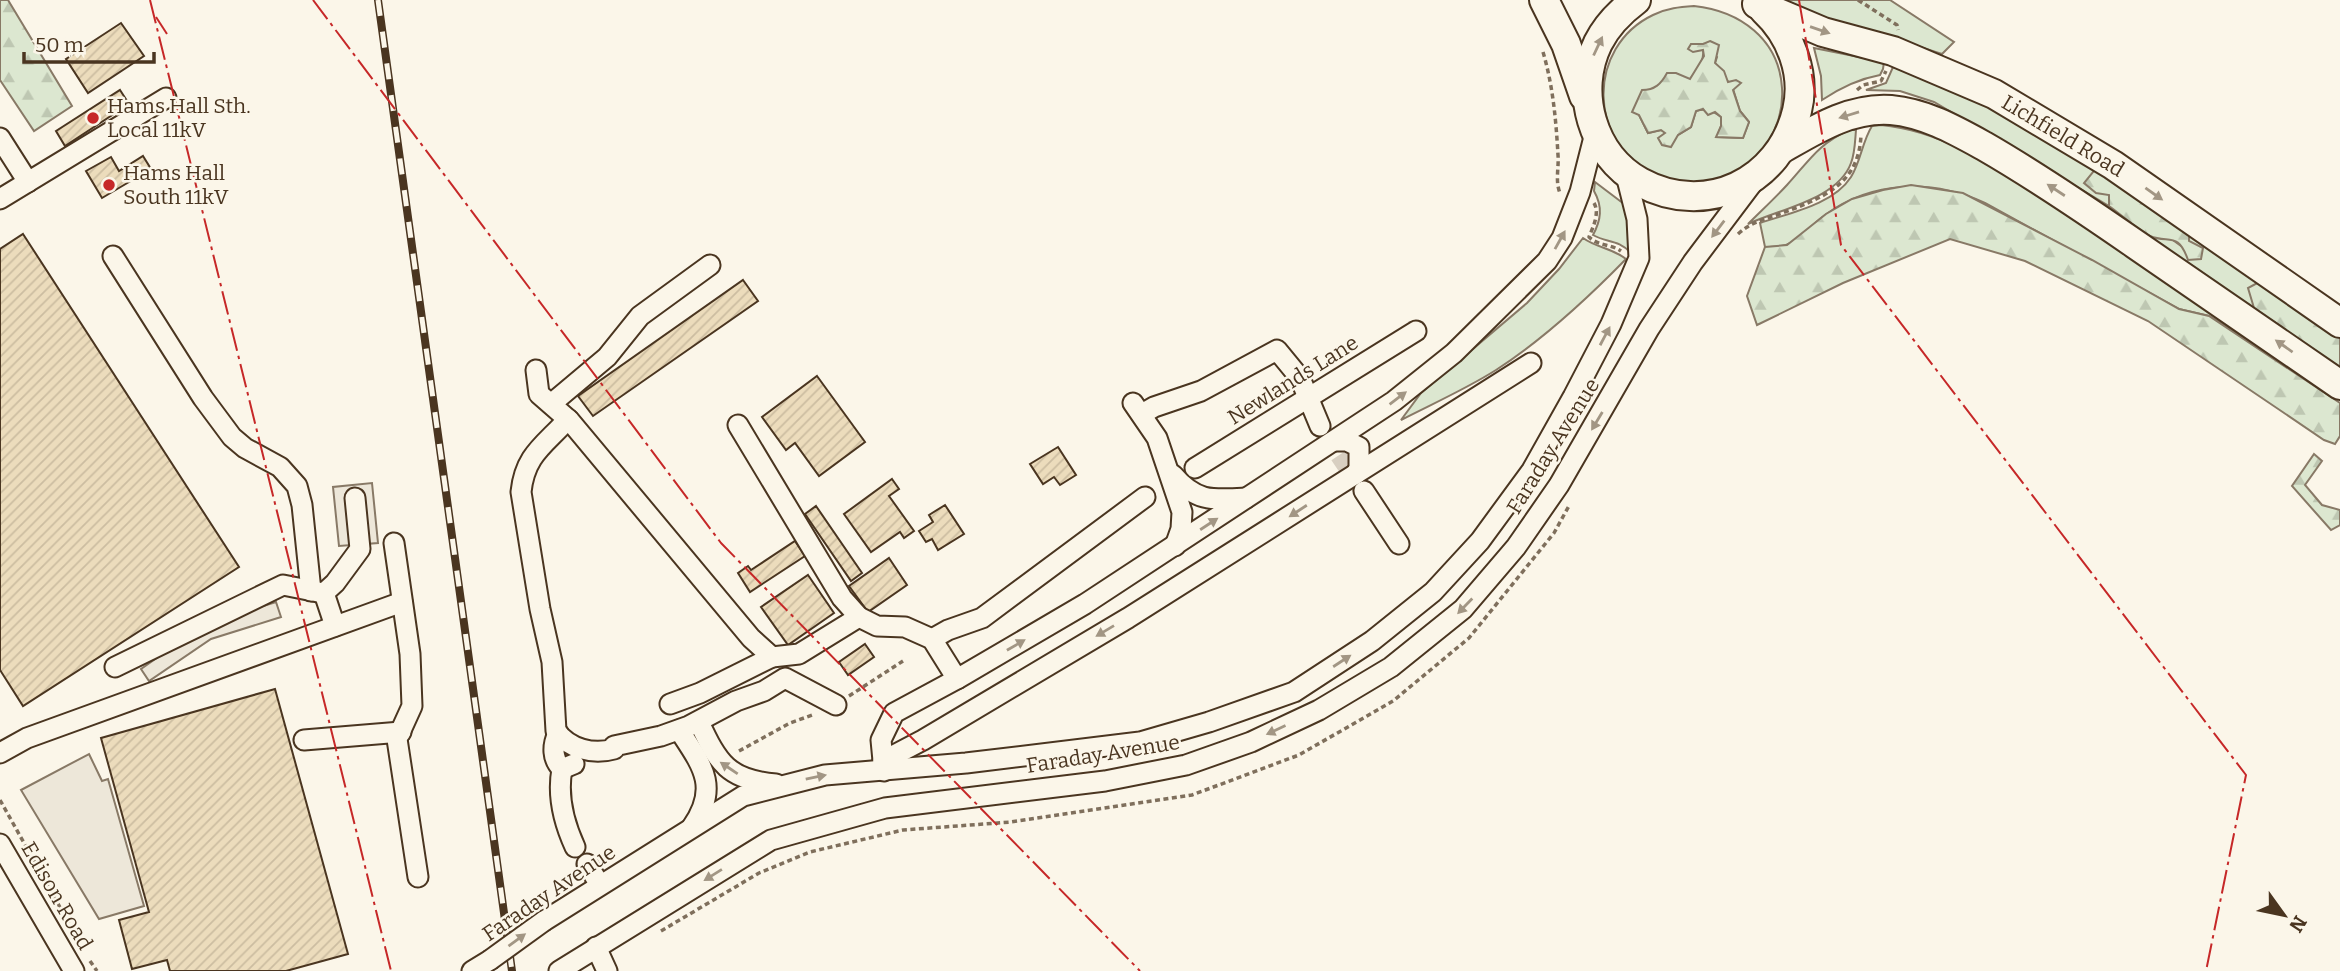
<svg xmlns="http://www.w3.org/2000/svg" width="2340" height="971" font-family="Bitter,serif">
<defs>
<pattern id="forest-firs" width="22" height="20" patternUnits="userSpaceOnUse" patternTransform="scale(1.75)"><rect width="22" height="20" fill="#dce7d0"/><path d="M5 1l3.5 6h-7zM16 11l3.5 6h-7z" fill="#bec7b2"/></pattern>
<pattern id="building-hatch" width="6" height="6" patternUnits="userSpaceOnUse" patternTransform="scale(1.75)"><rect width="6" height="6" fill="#ecdcbc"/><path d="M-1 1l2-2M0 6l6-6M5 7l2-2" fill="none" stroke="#ccbda1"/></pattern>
</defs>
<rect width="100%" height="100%" fill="#fbf6e9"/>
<g fill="#dce7d0" stroke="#887966" stroke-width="2" fill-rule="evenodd">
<path d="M1785,0H1890L1954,42L1942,54C1919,47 1896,38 1873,31C1843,23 1811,18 1785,0Z"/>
<path d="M1694,6C1740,11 1779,39 1782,88C1784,117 1771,145 1750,163C1732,177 1713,183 1691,183C1677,183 1668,180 1656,175C1587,145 1586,47 1653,15C1667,8 1680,7 1694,6ZM1691,44H1703L1717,57L1715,63L1733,89L1740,111L1749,122L1743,138L1717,137L1721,126V117C1713,111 1706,108 1696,111L1691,127L1678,135L1659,138L1666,133L1661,130L1648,133L1639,115C1655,84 1654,82 1690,79C1696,71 1705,61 1703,50Z"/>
<path d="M1814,48L1884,62L1883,69L1880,75C1858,79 1840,88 1822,100L1821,76Z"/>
<polygon points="1893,67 1934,80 1977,100 2097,167 2109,195 2109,206 1934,102 1900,91 1866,90 1886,83"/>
<path d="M1881,125C1948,131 2003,173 2058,209C2125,252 2189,297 2253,343L2209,316L2179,309L1985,203C1933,179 1872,180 1825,215C1813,223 1800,240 1786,245C1780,247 1771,247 1765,247L1760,223C1789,213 1833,205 1851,177C1861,161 1862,142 1872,126Z"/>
<path d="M1849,130H1856C1855,141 1855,153 1851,163C1838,199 1780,209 1748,224C1761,211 1775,198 1787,185C1809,161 1818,144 1849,130Z"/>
<path d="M1595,182L1628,207L1631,253C1618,239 1607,243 1593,235C1601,220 1603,207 1594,191Z"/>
<polygon points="2189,230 2261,281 2271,325 2151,237 2170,238 2184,248 2189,241"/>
<path d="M1583,238C1597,248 1612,248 1626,259C1586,300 1544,339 1496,370C1466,389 1432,404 1401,420L1421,393L1527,303L1559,269Z"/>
</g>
<g fill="url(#forest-firs)" stroke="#887966" stroke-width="2">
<polygon points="0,0 8,0 72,106 34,131 0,80"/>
<path d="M1710,41L1719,45L1715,63L1724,71L1728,82L1736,80L1741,83L1733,90L1740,111L1749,122L1743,138L1716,137L1721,126V117L1715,112L1708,115L1703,109L1696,111L1691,127L1678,135L1671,147L1662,145L1658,138L1665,133L1661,130L1648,133L1639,115L1632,112L1642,90C1655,90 1661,84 1667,73H1676L1690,79L1704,56L1703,50L1693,52L1688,49L1691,44H1703Z"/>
<path d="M2097,167L2189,230V241L2203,248L2201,259L2188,260C2178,231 2169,244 2150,236C2136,229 2122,215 2109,206V195L2096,193L2084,183Z"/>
<polygon points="1911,185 1963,193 2092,260 2179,309 2209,316 2340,403 2340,436 2335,444 2324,440 2148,321 2025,261 1950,239 1843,283 1757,325 1747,296 1765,247 1787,245 1826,214 1852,199 1883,190"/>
<polygon points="2261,281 2340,335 2340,373 2272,325 2254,308 2248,288"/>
<polygon points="2314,454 2322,461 2305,485 2322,505 2340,510 2340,525 2331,530 2292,486"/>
</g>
<g fill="#ede7d9" stroke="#887966" stroke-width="2">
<polygon points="372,483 378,543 339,546 333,487"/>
<polygon points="276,602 281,617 211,639 149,681 141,669 204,625"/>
<polygon points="89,754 102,781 108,779 144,906 99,919 21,790"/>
</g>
<g fill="url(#building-hatch)" stroke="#4a3520" stroke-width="2">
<polygon points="121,23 144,56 88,93 66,59"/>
<polygon points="120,90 129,104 65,146 56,131"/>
<polygon points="143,156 151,169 102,198 86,171 111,157 119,171"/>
<polygon points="23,234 239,567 23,706 0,670 0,249"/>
<polygon points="743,280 758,301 593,416 578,396"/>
<polygon points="817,376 865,442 819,476 795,443 786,450 762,417"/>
<polygon points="1058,447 1076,475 1060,485 1054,477 1043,484 1030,464"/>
<polygon points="892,479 899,489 889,496 914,531 904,538 900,532 871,552 844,514"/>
<polygon points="945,505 964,534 938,550 932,539 926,542 919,531 933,522 929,515"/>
<polygon points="816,506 862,573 851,581 805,514"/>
<polygon points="795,541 805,556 750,592 738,573 748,566 751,570"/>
<polygon points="889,558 907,585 868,612 849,586"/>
<polygon points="808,575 834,613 788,645 761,607"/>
<polygon points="865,644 874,657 848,675 839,662"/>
<polygon points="275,689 348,954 286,971 170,971 167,960 132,969 119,920 149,912 101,738"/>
</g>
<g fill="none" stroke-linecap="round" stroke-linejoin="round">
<polyline stroke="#d8cfc1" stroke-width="19" stroke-dasharray="19 10" stroke-linecap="butt" points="1323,431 1361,487"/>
<defs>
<g id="minor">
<polyline points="0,138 28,182"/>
<polyline points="0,199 166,98"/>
<polyline points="113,256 203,398 232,437 245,448 280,467 297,486 302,505 311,591"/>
<polyline points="536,370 539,394 570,421 751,638 772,657 799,654 859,617"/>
<polyline points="1133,403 1157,438 1182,512 1181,529 1175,546"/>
<polyline points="551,404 607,357 640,316 710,265"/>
<polyline points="1142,414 1154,407 1201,391 1277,350 1300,378 1320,426"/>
<path d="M568,419C545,445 525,454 521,492L540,609L552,662L556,731C569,749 593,755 614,749V746L661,736L689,726L736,701L764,691L785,678L836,705"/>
<polyline points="738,425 842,598 859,617 877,626 905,627 932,639 957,679"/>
<polyline points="1334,441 1347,441 1359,447 1359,468 1356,474"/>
<polyline points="1195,468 1416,331"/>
<path d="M1173,475C1196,502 1212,500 1246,498"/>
<polyline points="1364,491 1399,544"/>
<polyline points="394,543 410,654 412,706 397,739 418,877"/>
<polyline points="335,626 324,593 335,583 360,549 355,498"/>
<polyline points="932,639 948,630 982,618 1145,497"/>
<polyline points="115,667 283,585 323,593"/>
<polyline points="670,704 700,693 772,657"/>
<path d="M699,722C718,763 728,780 776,784"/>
<path d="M679,730C702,765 720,787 692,827"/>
<path d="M558,733C552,746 552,759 562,769L574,764"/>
<polyline points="304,740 401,732"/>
<polyline points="0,753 27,738 402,602"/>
<polyline points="883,761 923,740 1128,618 1531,363"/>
<path d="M562,769C557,796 563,821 575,847"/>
<polyline points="884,771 881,740 894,713 957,679 1085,604 1394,401 1454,353 1547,261 1562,238 1580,192 1595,133"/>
<polyline points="0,844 74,971"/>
<polyline points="587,864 600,885"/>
<polyline points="544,921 743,796 825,775 966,763 1140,742 1209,722 1294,692 1372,641 1433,592 1480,541 1532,470 1573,397 1611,324 1639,258 1637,219 1625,171"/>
<polyline points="596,947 607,971"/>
<polyline points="472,971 490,960"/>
<polyline points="559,971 771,840 885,808 1105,781 1186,765 1251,742 1319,710 1391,667 1463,609 1516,547 1559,485 1649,329 1693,262 1754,181"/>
</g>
<g id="highway">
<polyline points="1544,0 1566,44 1584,96"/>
<path d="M1636,0C1620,12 1607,25 1598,43C1574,92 1592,155 1640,182C1706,218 1780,182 1797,111C1806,74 1791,35 1764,10"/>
<polyline points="1757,4 1823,32 1893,51 1994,94 2113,165 2340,323"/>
<path d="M1783,148C1816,129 1851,107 1891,110C1925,113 1955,130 1984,146C2036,176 2086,210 2135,244C2204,291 2272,338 2340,385"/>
</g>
</defs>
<use href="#minor" stroke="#4a3520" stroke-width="23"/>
<use href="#highway" stroke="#4a3520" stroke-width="32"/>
<g stroke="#7f6f5c" stroke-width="3.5" stroke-dasharray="5 3.5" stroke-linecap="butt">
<polyline points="1858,0 1897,25 1898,30"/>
<path d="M1543,52C1553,86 1556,120 1558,155C1559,168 1555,181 1560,193"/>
<polyline points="1857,90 1863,85 1881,81 1886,71"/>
<path d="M1594,203C1600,213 1593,227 1589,237C1598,246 1611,244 1621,251"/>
<path d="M1738,234C1750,223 1762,220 1777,215C1819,199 1859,187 1861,135"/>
<polyline points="849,696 903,661"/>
<polyline points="739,751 790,723 815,714"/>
<polyline points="0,800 76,936"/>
<polyline points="661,931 759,873 810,852 903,830 1011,822 1192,795 1299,755 1393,701 1469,638 1554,533 1570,504"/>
<polyline points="90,961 97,971"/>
</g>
<use href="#minor" stroke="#fbf6e9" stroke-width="19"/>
<use href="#highway" stroke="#fbf6e9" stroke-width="28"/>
<defs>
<polyline id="rail" points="378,0 512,971"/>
</defs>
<use href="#rail" stroke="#4a3520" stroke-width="8"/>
<use href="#rail" stroke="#fbf6e9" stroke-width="5" stroke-dasharray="16" stroke-linecap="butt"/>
<defs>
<polyline id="minor-bridge" points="490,960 544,921"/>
</defs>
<use href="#minor-bridge" stroke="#4a3520" stroke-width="23" stroke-linecap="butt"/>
<use href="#minor-bridge" stroke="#fbf6e9" stroke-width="19"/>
<g stroke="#c62828" stroke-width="2" stroke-dasharray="24 5 3.5 5" stroke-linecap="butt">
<polyline points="150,0 391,971"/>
<polyline points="313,0 721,543 1140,971"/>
<polyline points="1799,0 1841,245 2246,775 2206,971"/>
<polyline points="156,17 167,34"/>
</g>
</g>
<defs><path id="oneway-solid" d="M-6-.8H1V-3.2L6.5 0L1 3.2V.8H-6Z" transform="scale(1.75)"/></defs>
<g fill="#a29684">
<use href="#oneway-solid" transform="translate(1820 30) rotate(19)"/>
<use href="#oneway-solid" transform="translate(1598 46) rotate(-65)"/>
<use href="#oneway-solid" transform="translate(1849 115) rotate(163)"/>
<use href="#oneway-solid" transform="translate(2056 190) rotate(-147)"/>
<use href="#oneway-solid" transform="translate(2154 194) rotate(35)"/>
<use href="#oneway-solid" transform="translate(1718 229) rotate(127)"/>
<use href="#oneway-solid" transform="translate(1560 240) rotate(-61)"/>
<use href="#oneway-solid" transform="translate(1605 336) rotate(-62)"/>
<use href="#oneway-solid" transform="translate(2284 346) rotate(-145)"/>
<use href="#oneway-solid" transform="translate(1398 398) rotate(-37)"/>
<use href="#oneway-solid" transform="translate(1597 421) rotate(121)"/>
<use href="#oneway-solid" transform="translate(1298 511) rotate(147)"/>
<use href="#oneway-solid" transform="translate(1209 524) rotate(-33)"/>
<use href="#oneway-solid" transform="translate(1465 606) rotate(134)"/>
<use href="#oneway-solid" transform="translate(1105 631) rotate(149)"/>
<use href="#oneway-solid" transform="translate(1016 645) rotate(-30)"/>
<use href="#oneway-solid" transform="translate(1342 661) rotate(-33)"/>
<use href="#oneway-solid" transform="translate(1276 730) rotate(155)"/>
<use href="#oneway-solid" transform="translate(729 768) rotate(-146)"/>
<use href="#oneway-solid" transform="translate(816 777) rotate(-12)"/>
<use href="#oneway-solid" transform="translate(713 875) rotate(148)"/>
<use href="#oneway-solid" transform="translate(517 940) rotate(-36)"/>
</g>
<g fill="#c62828" stroke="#fbf6e9" stroke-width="2.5">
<circle cx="93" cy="118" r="7"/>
<circle cx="109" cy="185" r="7"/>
</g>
<g text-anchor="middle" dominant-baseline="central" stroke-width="5" stroke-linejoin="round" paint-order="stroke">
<g font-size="21" fill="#4a3520" stroke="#fbf6e9" text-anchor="start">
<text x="107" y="106">Hams Hall Sth.<tspan x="107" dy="24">Local 11kV</tspan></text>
<text x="123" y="173">Hams Hall<tspan x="123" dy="24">South 11kV</tspan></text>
</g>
<g font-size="21" fill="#4a3520" stroke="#fbf6e9">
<text transform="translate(2063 136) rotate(31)">Lichfield Road</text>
<text transform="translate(1293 380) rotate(-32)">Newlands Lane</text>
<text transform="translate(1553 446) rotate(-58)">Faraday Avenue</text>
<text transform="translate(1103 754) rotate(-9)">Faraday Avenue</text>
<text transform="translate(549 893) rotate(-34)">Faraday Avenue</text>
<text transform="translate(57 896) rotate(60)">Edison Road</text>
</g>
</g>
<g transform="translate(2284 915) rotate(123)" stroke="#fbf6e9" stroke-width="5" paint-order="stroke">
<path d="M0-5L12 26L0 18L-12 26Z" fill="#4a3520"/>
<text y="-10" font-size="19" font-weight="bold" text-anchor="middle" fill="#4a3520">N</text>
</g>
<path d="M24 52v10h130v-10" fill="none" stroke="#4a3520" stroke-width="3.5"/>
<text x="35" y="52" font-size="21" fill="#4a3520" stroke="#fbf6e9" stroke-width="5" paint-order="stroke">50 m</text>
</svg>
